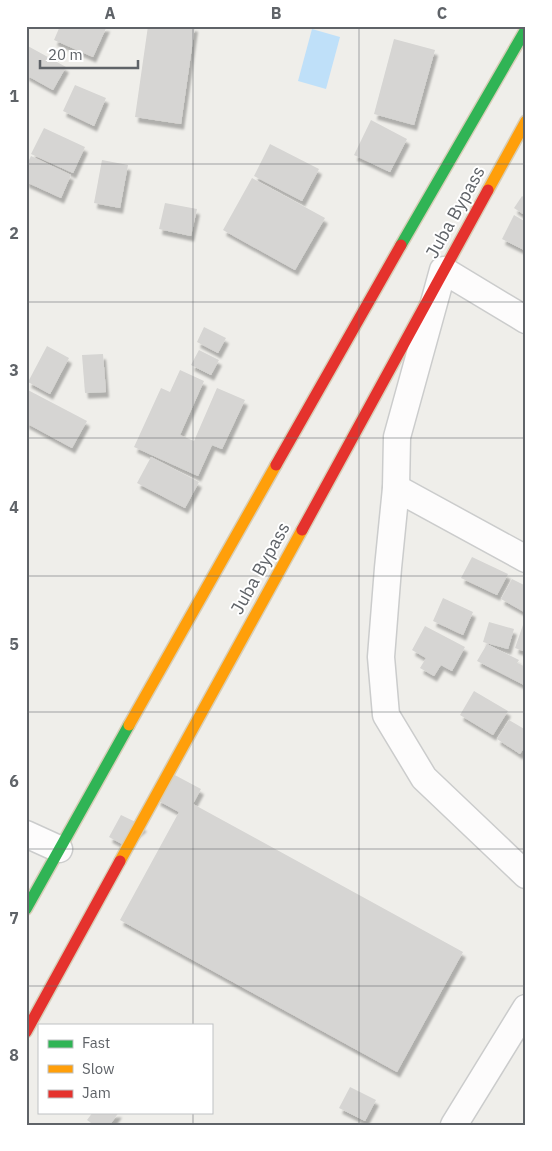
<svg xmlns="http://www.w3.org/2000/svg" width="552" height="1151" font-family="'IBM Plex Sans',sans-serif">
<defs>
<filter id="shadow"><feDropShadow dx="3" dy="5.5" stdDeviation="1" flood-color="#0004"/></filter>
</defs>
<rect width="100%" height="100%" fill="#efeeea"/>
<polygon fill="#bfe0f9" points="312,29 340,37 326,89 298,81"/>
<g fill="#d6d5d3" filter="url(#shadow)">
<polygon points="60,26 107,26 93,57 54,40"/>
<polygon points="148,26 195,26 181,124 135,117"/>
<polygon points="394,39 435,50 414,125 374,114"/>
<polygon points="26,45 66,67 53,90 26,75"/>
<polygon points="75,85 106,98 94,126 63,111"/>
<polygon points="371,120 407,139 390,172 354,155"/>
<polygon points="44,128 85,147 73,173 31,154"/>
<polygon points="270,144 319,169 302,201 254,176"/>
<polygon points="31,156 71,175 61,198 26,182 26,166"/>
<polygon points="102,160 128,165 120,208 94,203"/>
<polygon points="252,178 325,218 295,270 223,230"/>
<polygon points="522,196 526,199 526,216 514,208"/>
<polygon points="165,203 197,209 191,236 159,229"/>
<polygon points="514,215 526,222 526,251 502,239"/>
<polygon points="204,327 226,338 218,353 197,342"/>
<polygon points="47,346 69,358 50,394 28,382"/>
<polygon points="199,350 219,360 211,375 191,365"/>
<polygon points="103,354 106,392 85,393 82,355"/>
<polygon points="180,370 204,381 180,435 194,441 217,388 245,400 222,449 212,445 198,476 134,447 161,388 170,392"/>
<polygon points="26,389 87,421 72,448 26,423"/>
<polygon points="151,457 199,482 185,508 137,483"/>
<polygon points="472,557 508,574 497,595 461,578"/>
<polygon points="512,579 526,586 526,613 501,599"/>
<polygon points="443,598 473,612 463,635 433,621"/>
<polygon points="489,622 514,629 508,649 483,642"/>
<polygon points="523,625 526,626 526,652 515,648"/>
<polygon points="425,626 465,647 452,671 441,665 434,676 420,668 426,658 412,650"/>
<polygon points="487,644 519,660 517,663 526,667 526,686 477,661"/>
<polygon points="474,691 508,711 493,735 460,715"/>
<polygon points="509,720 526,730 526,745 520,754 497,739"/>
<polygon points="171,773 201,789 193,804 463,952 397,1072 120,920 179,812 157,800"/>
<polygon points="121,815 144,826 122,844 109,837"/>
<polygon points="350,1087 376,1100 365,1121 339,1108"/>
<polygon points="93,1112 119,1112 110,1125 94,1125 87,1120"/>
</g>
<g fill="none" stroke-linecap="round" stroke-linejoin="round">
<defs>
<g id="street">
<polyline points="526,320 443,270 397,437 396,488 388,568 381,657 386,715 424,778 526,875"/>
<polyline points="396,488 526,559"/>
<polyline points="26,834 59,849"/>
<polyline points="454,1125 526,1008"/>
</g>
<g id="fast">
<polyline points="401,245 526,29"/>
<polyline points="26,909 129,725"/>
</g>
<g id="slow">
<polyline points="488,190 526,121"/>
<polyline points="129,725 276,465"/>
<polyline points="120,861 302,530"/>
</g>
<g id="jam">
<polyline points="276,465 401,245"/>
<polyline points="302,530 488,190"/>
<polyline points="26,1032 120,861"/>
</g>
</defs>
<use href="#street" stroke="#cbcccc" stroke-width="29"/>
<use href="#fast" stroke="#d7ceb8" stroke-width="14"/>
<use href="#slow" stroke="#d7ceb8" stroke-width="14"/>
<use href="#jam" stroke="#d7ceb8" stroke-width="14"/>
<use href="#street" stroke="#fdfcfc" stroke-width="26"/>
<use href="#fast" stroke="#30b455" stroke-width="11"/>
<use href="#slow" stroke="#ff9f0a" stroke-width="11"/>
<use href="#jam" stroke="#e5322d" stroke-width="11"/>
</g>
<path fill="none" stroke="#5f6368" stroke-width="1" stroke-opacity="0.55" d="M193,26V1025M359,26V1125M26,164H526M26,302H526M26,438H526M26,576H526M26,712H526M26,849H526M26,986H526M193,1112V1125"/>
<g text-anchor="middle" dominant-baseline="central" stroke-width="4" stroke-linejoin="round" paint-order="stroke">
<g font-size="18" fill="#5f6368" stroke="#fff">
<text transform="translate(455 212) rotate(-61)">Juba Bypass</text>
<text transform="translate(260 568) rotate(-61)">Juba Bypass</text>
</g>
</g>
<rect width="552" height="1151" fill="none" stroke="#ffffff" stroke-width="55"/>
<rect x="38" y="1024" width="175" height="90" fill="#ffffff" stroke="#bfc1c3"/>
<rect x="48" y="1040" width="25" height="8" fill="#30b455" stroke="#bfc1c3"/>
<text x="82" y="1048" font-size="15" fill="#5f6368">Fast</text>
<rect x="48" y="1065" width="25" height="8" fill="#ff9f0a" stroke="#bfc1c3"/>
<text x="82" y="1074" font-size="15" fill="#5f6368">Slow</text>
<rect x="48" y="1090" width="25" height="8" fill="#e5322d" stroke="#bfc1c3"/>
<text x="82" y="1098" font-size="15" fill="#5f6368">Jam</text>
<path d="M40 60v8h98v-8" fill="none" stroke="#5f6368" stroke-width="2.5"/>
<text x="48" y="60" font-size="15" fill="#5f6368" stroke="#ffffff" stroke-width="4" paint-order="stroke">20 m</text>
<rect x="28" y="28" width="496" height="1096" fill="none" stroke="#5f6368" stroke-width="2"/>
<g font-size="16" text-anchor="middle" font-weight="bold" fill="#5f6368">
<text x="110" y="19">A</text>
<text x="276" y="19">B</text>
<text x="442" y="19">C</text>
<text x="14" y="102">1</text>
<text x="14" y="239">2</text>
<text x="14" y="376">3</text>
<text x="14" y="513">4</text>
<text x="14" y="650">5</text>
<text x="14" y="787">6</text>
<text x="14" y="924">7</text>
<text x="14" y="1061">8</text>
</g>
</svg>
